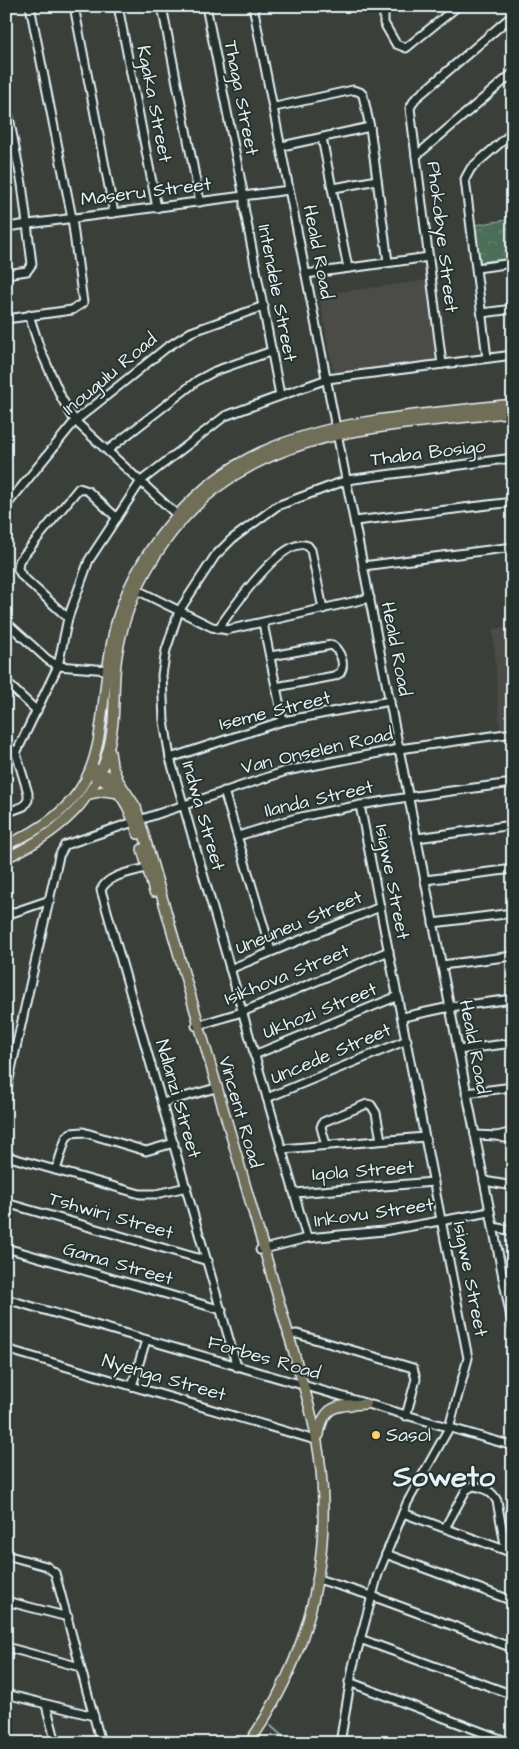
<svg xmlns="http://www.w3.org/2000/svg" width="519" height="1749" font-family="'Architects Daughter',sans-serif">
<defs>
<pattern id="forest-crowns" width="20" height="18" patternUnits="userSpaceOnUse" patternTransform="scale(1.25)"><rect width="20" height="18" fill="#4c6e59"/><path d="M2 6a3 3 0 1 1 6 0M12 15a3 3 0 1 1 6 0" fill="none" stroke="#668372"/></pattern>
</defs>
<rect width="100%" height="100%" fill="#3a4039"/>
<filter id="ink" filterUnits="userSpaceOnUse"><feTurbulence type="fractalNoise" baseFrequency=".02" numOctaves="2"/><feDisplacementMap in="SourceGraphic" scale="10" xChannelSelector="R" yChannelSelector="G"/><feConvolveMatrix kernelMatrix="1 2 1 2 8 2 1 2 1" color-interpolation-filters="sRGB"/></filter>
<g filter="url(#ink)">
<g fill="#4b4c46">
<polygon points="428,280 438,356 433,360 338,372 333,370 319,295"/>
<polygon points="513,627 513,729 500,730 493,629"/>
</g>
<polygon fill="url(#forest-crowns)" stroke="#9ab0a8" points="513,219 513,258 480,262 474,225"/>
<g fill="none" stroke-linecap="round" stroke-linejoin="round">
<polyline stroke="#89a2a6" stroke-width="2" points="271,1726 290,1743"/>
<defs>
<g id="minor">
<polyline points="74,6 114,213"/>
<polyline points="118,6 157,208"/>
<polyline points="162,6 200,202"/>
<polyline points="206,6 244,197 244,207 280,395"/>
<polyline points="253,6 513,1328"/>
<polyline points="390,6 384,13 384,23 396,44 406,48 458,6"/>
<polyline points="6,102 22,184 32,264 27,271 6,274"/>
<polyline points="275,107 353,90 360,92 363,95 370,127 388,262"/>
<polyline points="322,138 348,268"/>
<polyline points="282,146 370,127"/>
<polyline points="416,156 513,73"/>
<polyline points="334,188 377,180"/>
<polyline points="6,227 289,190"/>
<polyline points="477,268 513,263"/>
<polyline points="306,274 429,257"/>
<polyline points="482,313 513,309"/>
<polyline points="29,315 40,349 62,399 75,421 177,515"/>
<polyline points="6,319 72,310 83,303 72,218 30,6"/>
<polyline points="487,358 465,179 471,168 513,132"/>
<polyline points="442,364 410,108 415,99 513,15"/>
<polyline points="108,450 198,380 215,371 272,351"/>
<polyline points="6,506 75,421 166,348 191,332 264,306"/>
<polyline points="355,521 513,502"/>
<polyline points="363,566 513,547"/>
<polyline points="137,590 212,627 227,630 370,598"/>
<polyline points="68,618 22,576 18,569 19,561 79,488 88,491 117,518"/>
<polyline points="6,622 47,659 58,666 108,670"/>
<polyline points="263,623 283,721"/>
<path d="M218,629C231,611 283,534 308,546L311,550L323,609"/>
<path d="M271,656L332,645C340,651 346,664 340,673L334,676L276,687"/>
<polyline points="6,682 37,711"/>
<polyline points="6,744 16,753 28,793 28,800 24,806 6,813"/>
<polyline points="16,753 58,666 68,618 89,560 141,481 225,416 327,379 513,355"/>
<polyline points="170,758 283,721 390,701"/>
<polyline points="224,791 271,951"/>
<path d="M238,836C259,830 280,822 301,817C371,801 442,792 513,783"/>
<polyline points="417,838 513,825"/>
<path d="M146,868C132,872 107,875 101,890L237,1367"/>
<polyline points="425,880 513,869"/>
<polyline points="6,915 50,900"/>
<polyline points="433,923 513,913"/>
<polyline points="442,965 513,956"/>
<polyline points="230,969 380,907"/>
<polyline points="403,1017 450,1007 513,999"/>
<polyline points="196,1026 242,1012 389,951"/>
<polyline points="458,1050 513,1043"/>
<polyline points="254,1055 398,996"/>
<polyline points="6,1092 59,856 65,845 286,771 399,749 513,733"/>
<polyline points="466,1093 513,1087"/>
<polyline points="267,1098 407,1040"/>
<polyline points="162,1103 216,1088"/>
<polyline points="475,1135 497,1136 513,1140"/>
<polyline points="497,1136 513,1132"/>
<polyline points="326,1145 321,1127 323,1122 367,1104 371,1105 376,1113 381,1140"/>
<polyline points="282,1149 425,1137"/>
<polyline points="6,1156 140,1194 156,1194 187,1187"/>
<polyline points="56,1170 66,1138 71,1133 83,1132 146,1151 174,1143"/>
<polyline points="484,1181 513,1186"/>
<polyline points="295,1193 434,1182"/>
<polyline points="6,1203 208,1261"/>
<polyline points="493,1227 513,1231"/>
<polyline points="307,1238 170,758 164,721 162,675 166,650 179,611 215,556 232,539 277,506 347,480 513,458"/>
<polyline points="6,1248 222,1310"/>
<polyline points="260,1250 307,1238 384,1231 490,1212"/>
<polyline points="503,1277 513,1278"/>
<polyline points="6,1299 513,1446"/>
<polyline points="288,1335 297,1334 413,1368 416,1379 406,1416"/>
<polyline points="6,1349 312,1439"/>
<polyline points="132,1386 146,1340"/>
<polyline points="403,1513 513,1553"/>
<path d="M445,1528L466,1490L473,1486C484,1487 492,1491 497,1501L506,1550"/>
<polyline points="386,1554 513,1601"/>
<polyline points="6,1555 46,1566 55,1573 101,1743"/>
<polyline points="318,1579 372,1596 513,1648"/>
<polyline points="6,1601 68,1617"/>
<polyline points="360,1639 513,1695"/>
<polyline points="6,1647 80,1667"/>
<polyline points="349,1682 511,1743"/>
<polyline points="6,1694 94,1716"/>
<polyline points="46,1705 56,1743"/>
<polyline points="6,1741 7,1743"/>
<polyline points="340,1743 353,1666 378,1574 407,1503 449,1428 468,1358 360,805"/>
</g>
<g id="major">
<polyline points="110,752 112,765 119,782"/>
<path d="M92,767L120,783L136,807L307,1398C341,1520 321,1639 249,1743"/>
<path d="M89,773C121,788 127,802 138,834"/>
<polyline points="89,794 104,791 119,793"/>
<path d="M6,845C122,795 91,727 115,627C133,556 194,482 261,452C339,417 429,414 513,404"/>
<polyline points="142,849 154,892"/>
<path d="M6,858C67,829 106,792 113,722C115,698 113,674 118,650C131,575 184,500 253,465C332,424 426,423 513,412"/>
<path d="M319,1435C323,1404 339,1405 366,1404"/>
</g>
</defs>
<use href="#minor" stroke="#e8f1f8" stroke-width="11"/>
<use href="#major" stroke="#e8f1f8" stroke-width="12"/>
<use href="#minor" stroke="#26332d" stroke-width="7"/>
<use href="#major" stroke="#716e59" stroke-width="9"/>
</g>
</g>
<circle fill="#ffd166" stroke="#26332d" stroke-width="2" cx="376" cy="1435" r="5"/>
<g text-anchor="middle" dominant-baseline="central" stroke-width="4" stroke-linejoin="round" paint-order="stroke">
<g font-size="19" fill="#e8f1f8" stroke="#26332d">
<text transform="translate(241 98) rotate(79)">Thaga Street</text>
<text transform="translate(154 104) rotate(79)">Kgaka Street</text>
<text transform="translate(146 192) rotate(-7)">Maseru Street</text>
<text transform="translate(442 237) rotate(83)">Phokobye Street</text>
<text transform="translate(318 252) rotate(79)">Heald Road</text>
<text transform="translate(277 293) rotate(79)">Intendele Street</text>
<text transform="translate(110 374) rotate(-40)">Inougulu Road</text>
<text transform="translate(428 453) rotate(-7)">Thaba Bosigo</text>
<text transform="translate(396 649) rotate(79)">Heald Road</text>
<text transform="translate(275 711) rotate(-14)">Iseme Street</text>
<text transform="translate(317 751) rotate(-13)">Van Onselen Road</text>
<text transform="translate(319 799) rotate(-13)">Ilanda Street</text>
<text transform="translate(203 816) rotate(74)">Indwa Street</text>
<text transform="translate(392 882) rotate(79)">Isigwe Street</text>
<text transform="translate(299 923) rotate(-23)">Uneuneu Street</text>
<text transform="translate(287 975) rotate(-22)">Isikhova Street</text>
<text transform="translate(320 1011) rotate(-22)">Ukhozi Street</text>
<text transform="translate(474 1047) rotate(79)">Heald Road</text>
<text transform="translate(331 1054) rotate(-23)">Uncede Street</text>
<text transform="translate(178 1099) rotate(74)">Ndlanzi Street</text>
<text transform="translate(240 1112) rotate(74)">Vincent Road</text>
<text transform="translate(363 1171) rotate(-4)">Iqola Street</text>
<text transform="translate(374 1213) rotate(-8)">Inkovu Street</text>
<text transform="translate(111 1216) rotate(16)">Tshwiri Street</text>
<text transform="translate(118 1264) rotate(16)">Gama Street</text>
<text transform="translate(470 1279) rotate(79)">Isigwe Street</text>
<text transform="translate(264 1358) rotate(16)">Forbes Road</text>
<text transform="translate(164 1378) rotate(16)">Nyenga Street</text>
</g>
<g font-size="19" fill="#e8f1f8" stroke="#26332d" text-anchor="start">
<text x="386" y="1435">Sasol</text>
</g>
<g font-size="29" font-weight="bold" fill="#e8f1f8" stroke="#26332d">
<text x="444" y="1477">Soweto</text>
</g>
</g>
<rect width="519" height="1749" fill="none" stroke="#26332d" stroke-width="25"/>
<rect x="12" y="12" width="494" height="1724" fill="none" stroke="#e8f1f8" stroke-width="2" filter="url(#ink)"/>
</svg>
